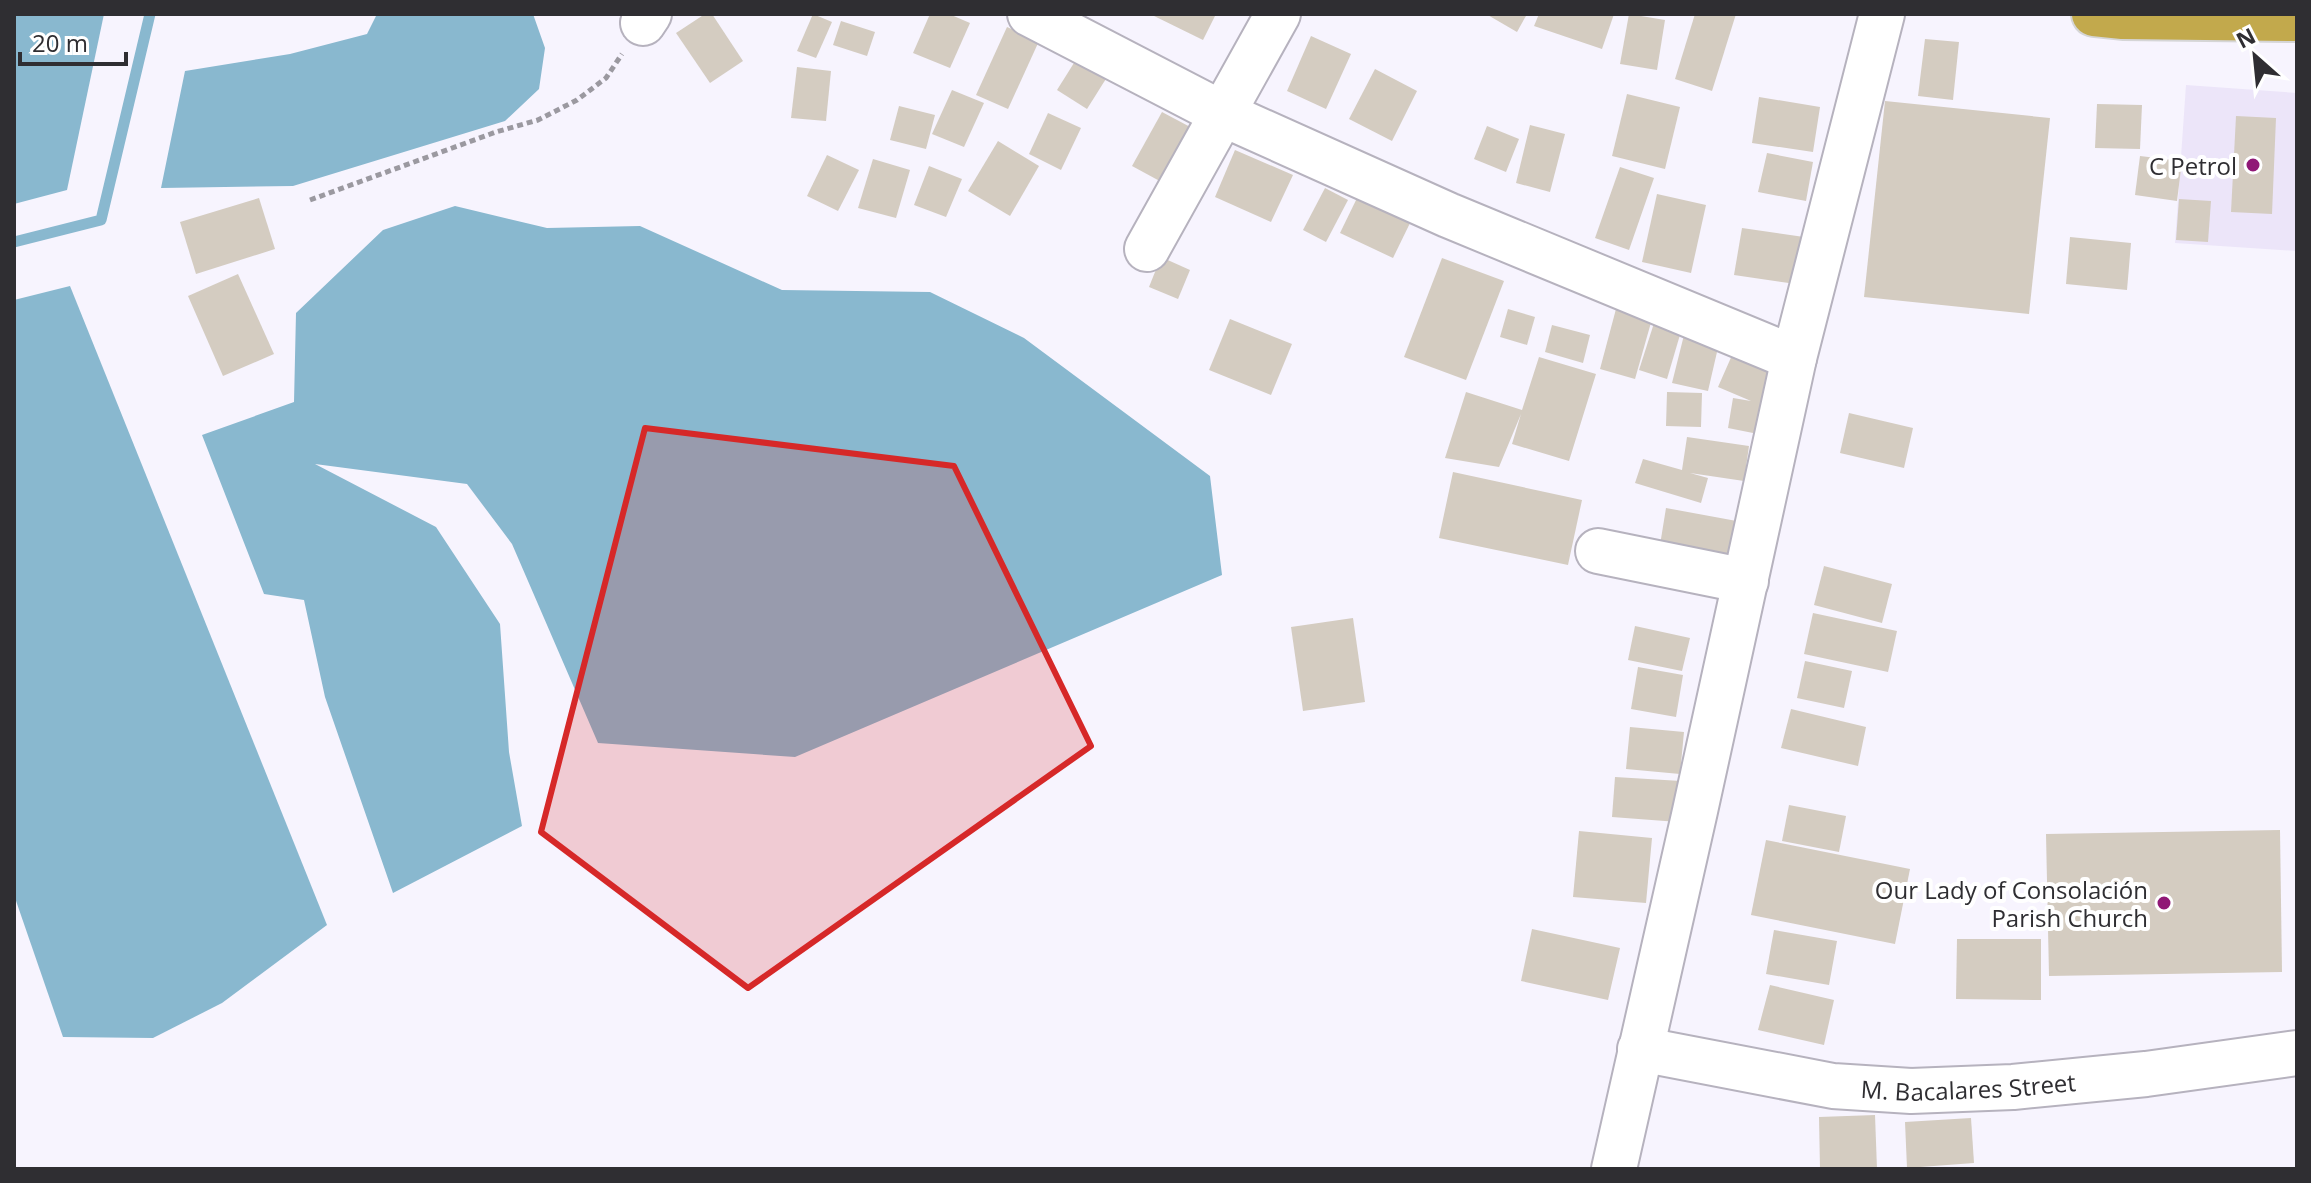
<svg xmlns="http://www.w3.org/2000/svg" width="2311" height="1183" font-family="'Open Sans',sans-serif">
<rect width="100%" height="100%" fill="#f7f4fe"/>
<polygon fill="#ece5f9" points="2186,85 2297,93 2297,251 2175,243"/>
<g fill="#89b8cf">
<polygon points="14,14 104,14 67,190 14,204"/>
<polygon points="377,14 533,14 545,48 539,89 505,121 293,186 161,188 185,71 290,54 367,34"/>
<polygon points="455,206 547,228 640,226 782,290 930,292 1024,338 1210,476 1222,575 795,757 598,743 512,544 467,484 315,464 436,527 500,624 509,752 522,826 393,893 325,697 304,600 264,594 202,435 294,402 296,313 383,230"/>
<polygon points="70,286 327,925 222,1003 153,1038 63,1037 14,895 14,300"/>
</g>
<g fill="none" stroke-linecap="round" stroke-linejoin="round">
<polyline stroke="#89b8cf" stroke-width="11" points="14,242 101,220 150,14"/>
</g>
<g fill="#d4ccc1">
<polygon points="705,14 712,14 743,61 710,83 676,33"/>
<polygon points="813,14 832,22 816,58 797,51"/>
<polygon points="930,14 949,14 970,23 950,68 913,53"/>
<polygon points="1150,14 1216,14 1203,40"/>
<polygon points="1486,14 1527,14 1517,32"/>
<polygon points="1539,14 1614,14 1602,49 1534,26"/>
<polygon points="1629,14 1665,20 1657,70 1620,64"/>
<polygon points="1695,14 1736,14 1712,91 1675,79"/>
<polygon points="841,21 875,32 867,56 833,45"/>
<polygon points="1007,27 1039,41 1008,109 976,95"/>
<polygon points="1311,36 1351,54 1326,109 1287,91"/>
<polygon points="1925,39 1959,42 1953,100 1918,96"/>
<polygon points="1079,55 1109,74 1087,109 1057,90"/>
<polygon points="797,67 831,71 826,121 791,118"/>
<polygon points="1375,69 1417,91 1392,141 1349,119"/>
<polygon points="952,90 984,103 964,147 932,134"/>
<polygon points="1627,94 1680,107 1665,169 1612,156"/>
<polygon points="1759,97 1820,107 1813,152 1752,143"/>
<polygon points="1885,101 2050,118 2029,314 1864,297"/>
<polygon points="2097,104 2142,105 2140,149 2095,148"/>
<polygon points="899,106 935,115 926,149 890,140"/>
<polygon points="1162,112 1209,137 1180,192 1132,166"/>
<polygon points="1048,113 1081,128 1061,170 1029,154"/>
<polygon points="2236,116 2276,118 2272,214 2231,212"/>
<polygon points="1530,125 1565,134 1550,192 1516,183"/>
<polygon points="1487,126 1519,139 1506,172 1474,159"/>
<polygon points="998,141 1039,166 1010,216 968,191"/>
<polygon points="1235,150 1293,175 1271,222 1215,197"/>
<polygon points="1767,153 1813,162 1806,201 1758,192"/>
<polygon points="827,155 859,170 838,211 807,196"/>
<polygon points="2140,156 2182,161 2177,201 2135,195"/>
<polygon points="873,159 910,170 896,218 858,208"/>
<polygon points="929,166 962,179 946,217 914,205"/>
<polygon points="1620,167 1654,178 1629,250 1595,238"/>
<polygon points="1325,188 1348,200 1326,242 1303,230"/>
<polygon points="1657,194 1706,205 1691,273 1642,262"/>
<polygon points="1358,196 1411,221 1393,258 1340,233"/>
<polygon points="259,198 275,249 196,274 180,222"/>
<polygon points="2179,199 2211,201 2208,242 2176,240"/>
<polygon points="1742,228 1804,237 1796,284 1734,275"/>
<polygon points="2070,237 2131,243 2127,290 2066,284"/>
<polygon points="1161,257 1190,270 1178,299 1149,287"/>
<polygon points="1442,258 1504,281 1466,380 1404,357"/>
<polygon points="238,274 274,354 223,376 188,296"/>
<polygon points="1508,309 1535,317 1527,345 1500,337"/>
<polygon points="1616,309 1652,319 1635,379 1600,369"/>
<polygon points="1230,319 1292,344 1271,395 1209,370"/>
<polygon points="1655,320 1682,328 1667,379 1639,370"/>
<polygon points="1552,325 1590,335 1583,363 1545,352"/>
<polygon points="1685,331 1720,339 1708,391 1672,383"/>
<polygon points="1733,353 1776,371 1763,435 1728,428 1733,398 1751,401 1718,387"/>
<polygon points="1539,357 1596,374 1569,461 1512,444 1521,414 1499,467 1445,458 1466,392 1522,410"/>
<polygon points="1667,392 1702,393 1701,427 1666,426"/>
<polygon points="1849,413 1913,428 1904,468 1840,453"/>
<polygon points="1687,437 1749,446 1744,481 1690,473 1708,478 1701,503 1635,483 1643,459 1682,470"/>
<polygon points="1453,472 1582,500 1568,565 1439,538"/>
<polygon points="1666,508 1742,522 1735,558 1660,545"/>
<polygon points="1824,566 1892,584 1882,623 1814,605"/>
<polygon points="1813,613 1897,631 1888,672 1804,654"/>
<polygon points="1353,618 1365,702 1303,711 1291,627"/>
<polygon points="1635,626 1690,638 1682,671 1628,660"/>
<polygon points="1805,661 1852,671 1844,708 1797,698"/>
<polygon points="1638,667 1683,675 1676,717 1631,709"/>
<polygon points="1791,709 1866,727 1858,766 1781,748"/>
<polygon points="1630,727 1684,732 1680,774 1626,769"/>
<polygon points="1615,777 1681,781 1678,822 1612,817"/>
<polygon points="1789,805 1846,816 1839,852 1782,841"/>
<polygon points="2280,830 2282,972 2049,976 2046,834"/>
<polygon points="1579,831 1652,838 1646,903 1573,897"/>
<polygon points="1766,840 1910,869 1895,944 1751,915"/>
<polygon points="1532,929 1620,948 1608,1000 1521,981"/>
<polygon points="1774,930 1837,941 1829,985 1766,974"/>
<polygon points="1957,939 2041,939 2041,1000 1956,999"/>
<polygon points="1770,985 1834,1000 1824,1045 1758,1030"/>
<polygon points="1875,1115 1877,1169 1820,1169 1819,1117"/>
<polygon points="1971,1118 1974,1163 1907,1168 1905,1122"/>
</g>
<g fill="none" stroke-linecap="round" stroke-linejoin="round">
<defs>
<g id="minor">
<polyline points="1030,14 1223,114 1448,215 1794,358"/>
<polyline points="643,23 649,14"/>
<polyline points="1147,249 1278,14"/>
<polyline points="1598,551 1746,581"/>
<path id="s1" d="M1640,1049L1833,1086L1911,1091L2013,1087L2146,1074L2297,1053"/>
<polyline points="1614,1169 1695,811 1794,358 1882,14"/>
</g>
<polyline id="highway" points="2094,14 2123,17 2297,19"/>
</defs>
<use href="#minor" stroke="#b6b2be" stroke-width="48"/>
<use href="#highway" stroke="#d5d5d6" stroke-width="48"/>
<polyline stroke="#9b99a0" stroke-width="5" stroke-dasharray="6 4" stroke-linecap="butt" points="310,200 496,132 538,120 577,100 606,78 622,54"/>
<use href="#minor" stroke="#fff" stroke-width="44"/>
<use href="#highway" stroke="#c2a94c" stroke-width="44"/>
</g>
<path fill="#d62828" fill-opacity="0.2" stroke="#d62828" stroke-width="6" stroke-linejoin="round" d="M645,428L954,466L1091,746L748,988L541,832Z"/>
<g fill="#901876" stroke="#fff" stroke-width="3">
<circle cx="2253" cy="165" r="8"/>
<circle cx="2164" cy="903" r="8"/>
</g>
<g text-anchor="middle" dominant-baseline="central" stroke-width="8" stroke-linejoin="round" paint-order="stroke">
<g font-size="24" fill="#2f2e32" stroke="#fff" text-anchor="end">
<text x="2237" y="165">C Petrol</text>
<text x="2148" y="889">Our Lady of Consolación<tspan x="2148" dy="28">Parish Church</tspan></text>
</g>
<g font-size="24" fill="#2f2e32" stroke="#fff">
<text stroke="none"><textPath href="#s1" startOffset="332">M. Bacalares Street</textPath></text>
</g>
</g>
<rect width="2311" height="1183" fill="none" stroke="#2f2e32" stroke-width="32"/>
<g transform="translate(2255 56) rotate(333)" stroke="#ffffff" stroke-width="6" paint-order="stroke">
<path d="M0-6L14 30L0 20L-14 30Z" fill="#2f2e32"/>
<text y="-12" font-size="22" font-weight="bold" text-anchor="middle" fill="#2f2e32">N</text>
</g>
<path d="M20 52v12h106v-12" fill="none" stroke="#2f2e32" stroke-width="4"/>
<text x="32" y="52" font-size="24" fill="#2f2e32" stroke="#ffffff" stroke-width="6" paint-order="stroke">20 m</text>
</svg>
